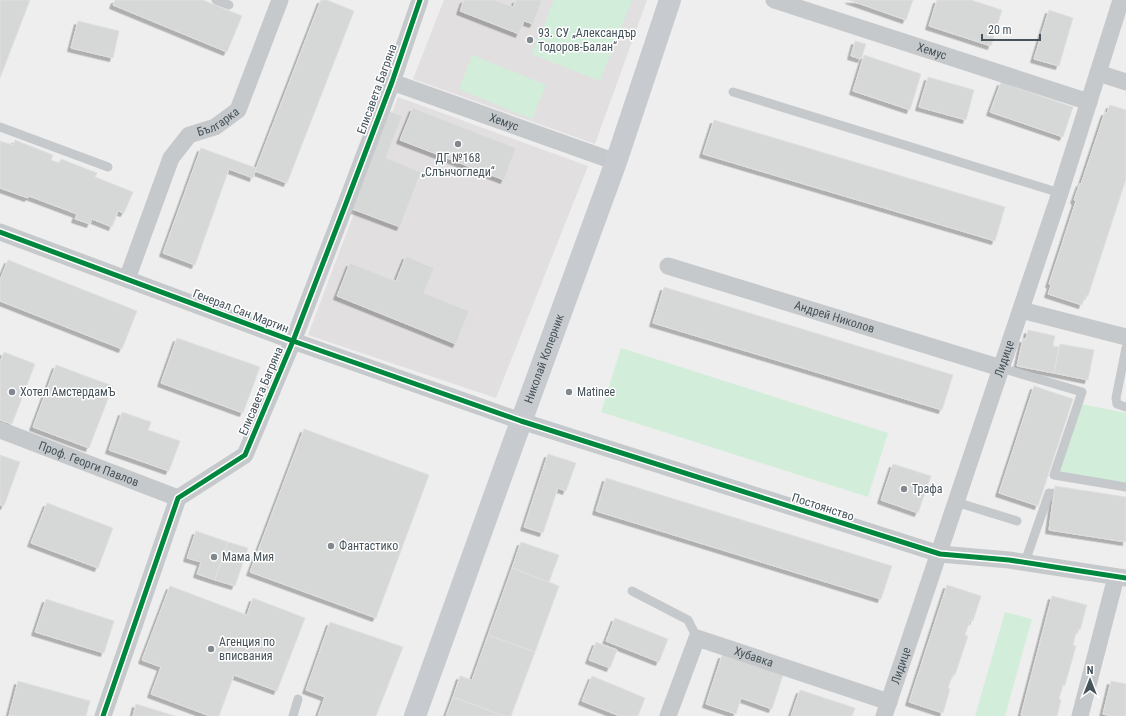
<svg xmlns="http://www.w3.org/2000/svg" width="1126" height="716" font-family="'Roboto Condensed',sans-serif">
<defs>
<filter id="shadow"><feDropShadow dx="-3.5" dy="3.5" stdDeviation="0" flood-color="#0004"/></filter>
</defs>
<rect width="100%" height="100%" fill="#efeeee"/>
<g fill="#e1dfe0">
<polygon points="444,0 647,0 595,144 413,79"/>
<polygon points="398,97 588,166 496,398 308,335"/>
</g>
<g fill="#d2eeda">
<polygon points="554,0 632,0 600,81 532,54"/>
<polygon points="472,55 546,85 532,119 459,89"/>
<polygon points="621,348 888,433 868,497 601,412"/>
<polygon points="1081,404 1126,413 1126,483 1059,472"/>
<polygon points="1005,612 1032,619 1005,716 975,716"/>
</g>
<g fill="#d6d7d7" stroke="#e0e0e1" filter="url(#shadow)">
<polygon points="0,0 30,0 0,78"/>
<polygon points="115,0 203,0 242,16 227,52 113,5"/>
<polygon points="321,0 327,0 354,11 287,183 255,171"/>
<polygon points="464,0 494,0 513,7 516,0 542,0 533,24 524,21 519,34 460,11"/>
<polygon points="849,0 913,0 906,20"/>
<polygon points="937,0 971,0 1002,10 991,46 929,26"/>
<polygon points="1049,10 1073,18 1059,66 1034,59"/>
<polygon points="78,21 119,31 113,58 71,48"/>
<polygon points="855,41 866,44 861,59 851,56"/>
<polygon points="864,55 921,74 910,110 853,91"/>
<polygon points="928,77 974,90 966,120 919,107"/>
<polygon points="1001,82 1073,107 1063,137 990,112"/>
<polygon points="1110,105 1126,110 1126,179 1088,296 1085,296 1082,305 1048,294 1051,285 1049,284 1076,201 1074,200 1080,183 1081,184 1105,112 1107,113"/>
<polygon points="413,108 516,148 504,180 400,140"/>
<polygon points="384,109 402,116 386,158 421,172 400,227 347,207"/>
<polygon points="714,120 1005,207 995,241 703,154"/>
<polygon points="15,140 53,155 51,160 59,163 61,159 97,173 95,177 133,192 124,213 118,211 112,227 92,219 90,224 75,219 77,214 29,196 28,198 0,188 0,141 13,145"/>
<polygon points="201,148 256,168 253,178 229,169 195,265 163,253"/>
<polygon points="406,256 434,268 424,293 469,311 456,344 337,296 350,263 396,281"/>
<polygon points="8,260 137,311 122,349 0,301 0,280"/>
<polygon points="664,287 953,375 942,410 653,323"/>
<polygon points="1028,330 1055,336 1053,346 1059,347 1054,373 1017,366 1023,339 1026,339"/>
<polygon points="177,338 260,367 243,413 161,383"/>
<polygon points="1060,344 1094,350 1088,380 1054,373"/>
<polygon points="4,352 35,364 12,424 0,420 0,362"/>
<polygon points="56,365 113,386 89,448 33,427"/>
<polygon points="1034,386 1073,399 1038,506 999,493"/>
<polygon points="122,412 151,422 148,430 180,441 169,471 109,450"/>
<polygon points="304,429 429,475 376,618 250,572"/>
<polygon points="548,454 576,463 566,491 558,488 543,533 524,527"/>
<polygon points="0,455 20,462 4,506 0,505"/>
<polygon points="893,464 931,476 918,513 881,500"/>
<polygon points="606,478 892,566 881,599 596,511"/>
<polygon points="1055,486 1126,497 1126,542 1049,530"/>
<polygon points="47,503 113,528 98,568 31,543"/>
<polygon points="196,531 228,542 215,580 197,574 201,562 187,558"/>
<polygon points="228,542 248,548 235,586 215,580"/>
<polygon points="521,542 559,555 549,582 512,568"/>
<polygon points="512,568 559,586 535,652 488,635"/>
<polygon points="947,585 981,596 973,621 970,620 965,635 968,636 955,675 953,674 948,688 950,689 943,713 909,702"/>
<polygon points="170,586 247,615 253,598 305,618 277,691 234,675 219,716 210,716 151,694 161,667 142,660"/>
<polygon points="1052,596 1087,605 1080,630 1077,629 1073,645 1076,646 1065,685 1063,685 1059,699 1061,700 1057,716 1024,716 1021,715"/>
<polygon points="46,599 114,621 104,653 35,632"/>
<polygon points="615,618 668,639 659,662 606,641"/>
<polygon points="330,622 403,647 376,716 318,716 325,697 306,690"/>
<polygon points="488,635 535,652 511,716 504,716 453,697 460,676 472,680"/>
<polygon points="596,642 617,650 610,668 589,660"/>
<polygon points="722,655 783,675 772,709 741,698 736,714 706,704"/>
<polygon points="592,676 645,698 638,716 620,716 582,701"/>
<polygon points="18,681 90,701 86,716 9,716"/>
<polygon points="1111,681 1126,684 1126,716 1112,716 1103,714"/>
<polygon points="800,690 855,708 852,716 791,716"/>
<polygon points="453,697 504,716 446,716"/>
<polygon points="136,704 175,716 133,716"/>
</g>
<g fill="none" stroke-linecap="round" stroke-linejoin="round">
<g stroke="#c6c9cb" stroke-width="9">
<polyline points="216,0 229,5"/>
<polyline points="733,92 1060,193"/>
<polyline points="0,127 108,167"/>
<polyline points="1126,348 1116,398 1117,404 1126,407"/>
<polyline points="1001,368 1082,392 1054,475 1126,487"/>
<polyline points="956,502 1017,521"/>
<polyline points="1025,562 1049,493"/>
<polyline points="632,591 688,620 697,638"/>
<polyline points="293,716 298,699"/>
</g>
<g stroke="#c6c9cb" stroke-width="17">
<path id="s1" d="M774,0L1089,102"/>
<polyline points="1098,73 1126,82"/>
<path id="s2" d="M392,82L616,162"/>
<polyline points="0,232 293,341 521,421 940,554 1009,560 1126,578"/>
<path id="s3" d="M668,266L1001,368"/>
<path id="s4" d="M127,279L171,158L189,135L215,127L238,110L280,0"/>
<polyline points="1021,310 1126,337"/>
<path id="s5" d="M0,430L178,498"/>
<polyline points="103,716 178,498 245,455 293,341 345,206 392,82 420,0"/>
<path id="s6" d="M668,716L697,638L889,702"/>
<path id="s7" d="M884,716L1060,193L1121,0"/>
<polyline points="1080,716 1116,577"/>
</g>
<path stroke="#c7cace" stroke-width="22" id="s8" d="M415,716L514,441L616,162L670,0"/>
<defs>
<g id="cycleway">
<polyline points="0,232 293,341 521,421 940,554 1009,560 1126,578"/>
<polyline points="103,716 178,498 245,455 293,341 345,206 392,82 420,0"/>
</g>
</defs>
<use href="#cycleway" stroke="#fff" stroke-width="8"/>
<use href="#cycleway" stroke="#00873e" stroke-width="5"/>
</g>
<g fill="#81898e" stroke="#fff" stroke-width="1.5">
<circle cx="530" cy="40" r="4"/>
<circle cx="458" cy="144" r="4"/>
<circle cx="12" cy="392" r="4"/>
<circle cx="569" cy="392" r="4"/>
<circle cx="904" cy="489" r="4"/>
<circle cx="331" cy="546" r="4"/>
<circle cx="214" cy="557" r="4"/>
<circle cx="211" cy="649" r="4"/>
</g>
<g text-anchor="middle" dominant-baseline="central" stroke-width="3" stroke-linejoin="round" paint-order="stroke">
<g font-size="12" fill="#46535b" stroke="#fff" text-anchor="start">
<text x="538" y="33">93. СУ „Александър<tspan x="538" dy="14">Тодоров-Балан“</tspan></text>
<text x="458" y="158" text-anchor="middle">ДГ №168<tspan x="458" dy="14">„Слънчогледи“</tspan></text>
<text x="20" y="392">Хотел АмстердамЪ</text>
<text x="577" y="392">Matinee</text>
<text x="912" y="489">Трафа</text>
<text x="339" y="546">Фантастико</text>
<text x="222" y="557">Мама Мия</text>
<text x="219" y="642">Агенция по<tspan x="219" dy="14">вписвания</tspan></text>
</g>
<g font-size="12" fill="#46535b" stroke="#fff">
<text stroke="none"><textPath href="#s1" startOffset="166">Хемус</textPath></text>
<text transform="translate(377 89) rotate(-70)">Елисавета Багряна</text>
<text stroke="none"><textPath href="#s4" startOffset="190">Българка</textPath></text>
<text stroke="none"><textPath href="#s2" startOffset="119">Хемус</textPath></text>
<text transform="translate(241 311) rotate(21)">Генерал Сан Мартин</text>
<text stroke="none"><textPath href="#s3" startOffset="174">Андрей Николов</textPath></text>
<text stroke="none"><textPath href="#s8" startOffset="380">Николай Коперник</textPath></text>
<text stroke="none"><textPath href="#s7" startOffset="377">Лидице</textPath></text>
<text transform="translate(261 391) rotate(-67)">Елисавета Багряна</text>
<text stroke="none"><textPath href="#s5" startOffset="95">Проф. Георги Павлов</textPath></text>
<text transform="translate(823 507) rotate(18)">Постоянство</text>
<text stroke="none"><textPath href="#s6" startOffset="143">Хубавка</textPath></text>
<text stroke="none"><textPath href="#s7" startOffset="53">Лидице</textPath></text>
</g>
</g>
<g transform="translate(1090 680)" stroke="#ffffff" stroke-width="3" paint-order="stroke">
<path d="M0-3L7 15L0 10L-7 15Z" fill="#46535b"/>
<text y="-6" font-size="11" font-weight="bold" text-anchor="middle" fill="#46535b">N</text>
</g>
<path d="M982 34v6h58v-6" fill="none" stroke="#46535b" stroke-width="2"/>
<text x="988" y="34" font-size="12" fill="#46535b" stroke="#ffffff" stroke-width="3" paint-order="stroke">20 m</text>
</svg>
